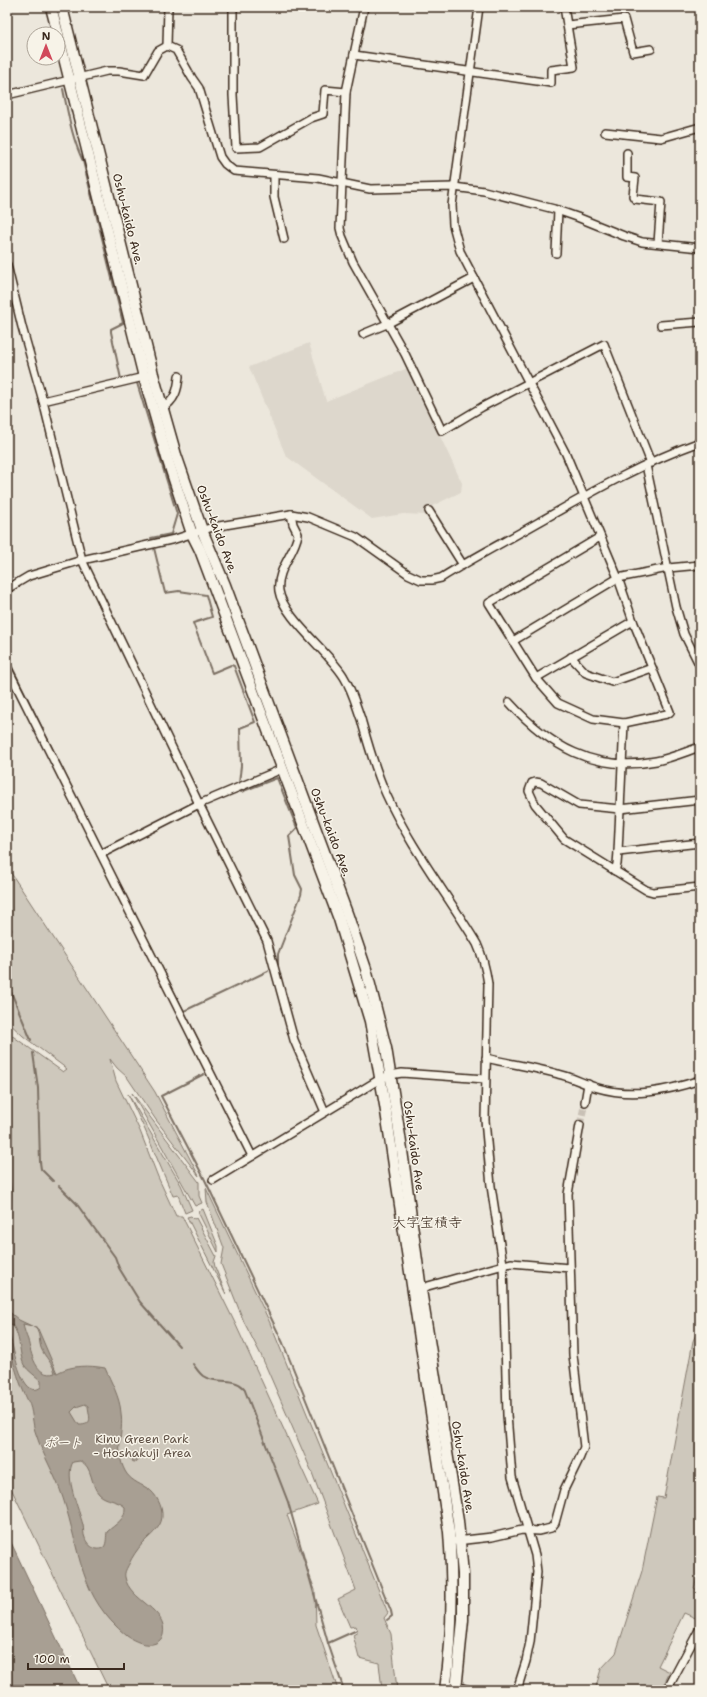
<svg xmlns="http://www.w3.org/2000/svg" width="707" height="1697" font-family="'Shantell Sans','Klee One',sans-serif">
<rect width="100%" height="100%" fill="#ece7dc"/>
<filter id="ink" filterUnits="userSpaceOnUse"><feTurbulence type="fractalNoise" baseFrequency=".025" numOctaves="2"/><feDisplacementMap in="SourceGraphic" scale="8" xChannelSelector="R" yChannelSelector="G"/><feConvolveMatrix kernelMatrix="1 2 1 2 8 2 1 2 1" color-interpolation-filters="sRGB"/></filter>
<g filter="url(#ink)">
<polygon fill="#ddd7cc" points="309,343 326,401 408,368 462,483 461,492 424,510 427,515 403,514 372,519 286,456 249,367"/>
<g fill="#cec8bc" stroke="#84796d">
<polygon points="7,867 155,1092 199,1176 156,1120 127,1077 117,1068 110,1059 116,1081 140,1131 158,1177 176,1216 182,1216 235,1323 318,1504 287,1515 315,1590 316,1625 338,1690 109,1690 7,1480 7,1032 63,1072 67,1069 23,1036 7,1021 7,937 12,930 7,923"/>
<polygon points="132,1093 199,1182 199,1196 202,1203 195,1206"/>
<polygon points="128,1094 181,1185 192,1210 185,1213 178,1195 173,1196 145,1130"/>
<polygon points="206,1188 270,1323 388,1613 384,1618 391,1634 397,1690 382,1690 379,1663 359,1658 353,1635 358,1632 356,1626 350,1627 338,1599 356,1590 311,1470 261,1355 244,1322 221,1264 224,1248 207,1202"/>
<polygon points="203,1209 218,1246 218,1252 198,1212"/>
<polygon points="191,1216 194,1219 196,1218 216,1256 214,1262 215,1267 226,1294 187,1217"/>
<polygon points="700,1325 700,1495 696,1509 700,1514 700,1569 694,1588 700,1592 700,1620 684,1613 658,1666 670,1672 661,1690 595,1690 601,1669 616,1653 642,1571 657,1497 664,1498 693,1341"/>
</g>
<g fill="#a89f93" stroke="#7c7064" fill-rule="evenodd">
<path d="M7,1175C14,1189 11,1203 7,1218Z"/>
<path d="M7,1310L19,1320L38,1329L57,1373C71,1365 89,1365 105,1368C111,1382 120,1397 121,1413C124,1434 114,1450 125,1471C130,1480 138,1483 147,1488C156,1493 163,1507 162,1517C161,1529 149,1536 142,1544C137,1550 132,1557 129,1564C127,1568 124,1572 125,1577C129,1601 169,1609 163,1635C162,1639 159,1641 156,1643C147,1647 134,1641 127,1636C78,1596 81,1552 63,1498C56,1476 43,1456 36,1434C32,1424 33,1410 28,1401C19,1383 15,1368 10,1349C9,1342 7,1338 7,1332L10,1336C13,1346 22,1402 41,1387V1381C36,1376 28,1371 24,1365C18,1353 22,1329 7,1321ZM23,1324C28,1325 34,1326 37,1330C40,1335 39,1343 41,1348C45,1358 53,1363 55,1373C36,1379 31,1353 28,1340C26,1335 24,1330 23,1324ZM85,1404L88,1406C89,1417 94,1425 79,1425L71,1412L76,1407ZM80,1461C93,1466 90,1485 99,1494C106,1501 118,1500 125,1507C126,1520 115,1524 107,1532C106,1536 107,1543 104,1547C97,1553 87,1545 85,1538C83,1534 84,1529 83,1525C79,1509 64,1477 73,1462Z"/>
<circle cx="135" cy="1457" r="5"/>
<polygon points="7,1534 81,1690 7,1690"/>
</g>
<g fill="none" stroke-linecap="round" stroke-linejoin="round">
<g stroke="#7c7064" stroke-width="2">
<path d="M63,89C68,113 72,139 83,161L123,323L111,329V332L121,379"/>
<polyline points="137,383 177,514 171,534 151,538"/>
<polyline points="154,548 165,593 179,591 206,595 212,617 193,623 212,673 231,665 234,666 255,722 240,728 241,766 239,783"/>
<polyline points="7,657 101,847"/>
<polyline points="241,792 277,778 297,828 289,836 295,875 302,889 301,895 278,954 278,966"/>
<polyline points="106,857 213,1069"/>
<polyline points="7,973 11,992 31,1040"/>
<polyline points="184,1011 268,971"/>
<polyline points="33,1053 38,1088 40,1162 41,1169 53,1181"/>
<polyline points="204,1074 161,1096 205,1180 283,1343 391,1611 392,1616 387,1620"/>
<polyline points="59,1186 76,1203 115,1257 119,1268 140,1302 179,1346"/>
<path d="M193,1364C196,1368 199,1373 203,1376C216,1385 233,1376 244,1388L288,1502L328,1643L344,1690"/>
<polyline points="328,1643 357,1630"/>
</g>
<polyline stroke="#c9c1b6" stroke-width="7" stroke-dasharray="7 3.5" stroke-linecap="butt" points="580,1125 585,1102"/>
<defs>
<g id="minor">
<polyline points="233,7 233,95 236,148 260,147 311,118 323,114 325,90 346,92"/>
<polyline points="364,7 346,92 340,228 342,236 353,262 405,354 442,431 482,407 604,344 651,463"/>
<polyline points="479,7 452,205 453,225 460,251 566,454 618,578 633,621 670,712 667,714 624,723 593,719 558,703 536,678 489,603 600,537"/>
<polyline points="567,25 624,19 633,52 651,49"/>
<polyline points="167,46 168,7"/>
<polyline points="354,55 551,83 551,70 574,67 564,7"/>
<polyline points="7,95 107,71 119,71 144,75 158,51 167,46 176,50 192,78 199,88 220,157 225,164 234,171 318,178 370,189 454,187 484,191 554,209 577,217 624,236 642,242 700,248"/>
<polyline points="605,132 661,138 700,127"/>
<polyline points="627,153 627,177 635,178 633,196 635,199 661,202 658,243"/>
<polyline points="274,175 274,197 284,239"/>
<polyline points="556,253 558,210"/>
<polyline points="7,265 22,327 43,401 82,560 199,804 267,941 294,1040 325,1112"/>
<polyline points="661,325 700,322"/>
<polyline points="363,334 387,324 474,278"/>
<polyline points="43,401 144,377"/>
<path d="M162,408C175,401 178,390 179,376"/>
<polyline points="646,465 676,607 684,634 700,666"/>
<polyline points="429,511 463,565"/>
<path d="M291,514L293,524L298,534C295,554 276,569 279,591C283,617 330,653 344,677C352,690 356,705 361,719C368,744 375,770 386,794C410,847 447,894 477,944C483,957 486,970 488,984L485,1120L491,1186L503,1264L507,1415L512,1477L535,1555L537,1572L530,1642L526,1661L517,1690"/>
<path d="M7,589L29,576L82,560L175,539L213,527L291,514L308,517L356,537L408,574L421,580H432L441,578C473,558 506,541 539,522C590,493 644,462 700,442"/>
<polyline points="513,641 618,578 668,568 700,565"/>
<polyline points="571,657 586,673 612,682 652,668"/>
<polyline points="7,667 252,1156"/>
<polyline points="536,678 633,621"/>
<path d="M509,702C549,746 594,773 656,761C671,758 685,752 700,747"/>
<polyline points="700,800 620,809 579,805 541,783 535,782 532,783 529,791 535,804 564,839 646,890 653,892 700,887"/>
<polyline points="618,852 700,843"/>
<polyline points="101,854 199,804 282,769"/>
<polyline points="615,871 617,864 618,852 624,723"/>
<path d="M486,1058C510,1064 534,1067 558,1074C572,1077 584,1084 598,1088C632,1098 667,1091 700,1080"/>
<polyline points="585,1102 588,1084"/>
<polyline points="213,1180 380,1079 390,1075 402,1073 485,1079"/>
<polyline points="421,1290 428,1286 511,1263 570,1268"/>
<polyline points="456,1541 492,1537 522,1530 539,1531 551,1528 555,1523 564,1490 580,1457 584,1447 573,1355 568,1194 580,1125"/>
<polyline points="456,1686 469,1690"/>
<polyline points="667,1690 700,1628"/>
</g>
<g id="highway">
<polyline points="51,7 58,34"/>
<polyline points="62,7 153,374 176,455 202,530 225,585 348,916 366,969 386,1048 400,1136 421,1290 458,1521 463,1574 463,1620 456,1690"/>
<path d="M58,34L144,377L167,458L192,534L200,550L339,919L370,1021L385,1105L449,1532C453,1585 453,1637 445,1690"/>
</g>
</defs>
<use href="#minor" stroke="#3b2a1e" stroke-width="10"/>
<use href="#highway" stroke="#3b2a1e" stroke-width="13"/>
<use href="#minor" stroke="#f7f3e8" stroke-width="7"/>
<use href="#highway" stroke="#f7f3e8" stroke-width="10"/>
</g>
</g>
<g text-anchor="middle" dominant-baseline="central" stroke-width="3" stroke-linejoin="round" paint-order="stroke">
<g font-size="12" fill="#3b2a1e" stroke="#f7f3e8">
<text transform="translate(128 219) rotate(76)">Oshu-kaido Ave.</text>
<text transform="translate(217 529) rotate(69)">Oshu-kaido Ave.</text>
<text transform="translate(331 832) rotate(69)">Oshu-kaido Ave.</text>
<text transform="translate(414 1147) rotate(82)">Oshu-kaido Ave.</text>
<text transform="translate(463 1467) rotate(81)">Oshu-kaido Ave.</text>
</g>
<g font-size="12" fill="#605246" stroke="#f7f3e8">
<text x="142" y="1439">Kinu Green Park<tspan x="142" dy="14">- Hoshakuji Area</tspan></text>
</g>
<g font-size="13" font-style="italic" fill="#615347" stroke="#f7f3e8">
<text x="63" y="1442">ボート</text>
</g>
<g font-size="14" fill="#3b2a1e" stroke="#f7f3e8">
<text x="427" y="1222">大字宝積寺</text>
</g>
</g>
<rect width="707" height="1697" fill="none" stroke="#f7f3e8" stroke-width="24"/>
<rect x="12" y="12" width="683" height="1673" fill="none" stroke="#3b2a1e" stroke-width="1.5" filter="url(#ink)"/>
<g transform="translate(46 46)"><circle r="19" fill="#f7f3e8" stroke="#aca397"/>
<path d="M0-3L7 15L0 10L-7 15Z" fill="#d1495b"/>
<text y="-6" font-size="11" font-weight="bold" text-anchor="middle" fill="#3b2a1e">N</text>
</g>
<path d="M28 1663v6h96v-6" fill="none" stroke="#3b2a1e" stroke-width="2"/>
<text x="34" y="1663" font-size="12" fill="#3b2a1e" stroke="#f7f3e8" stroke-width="3" paint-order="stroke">100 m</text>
</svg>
